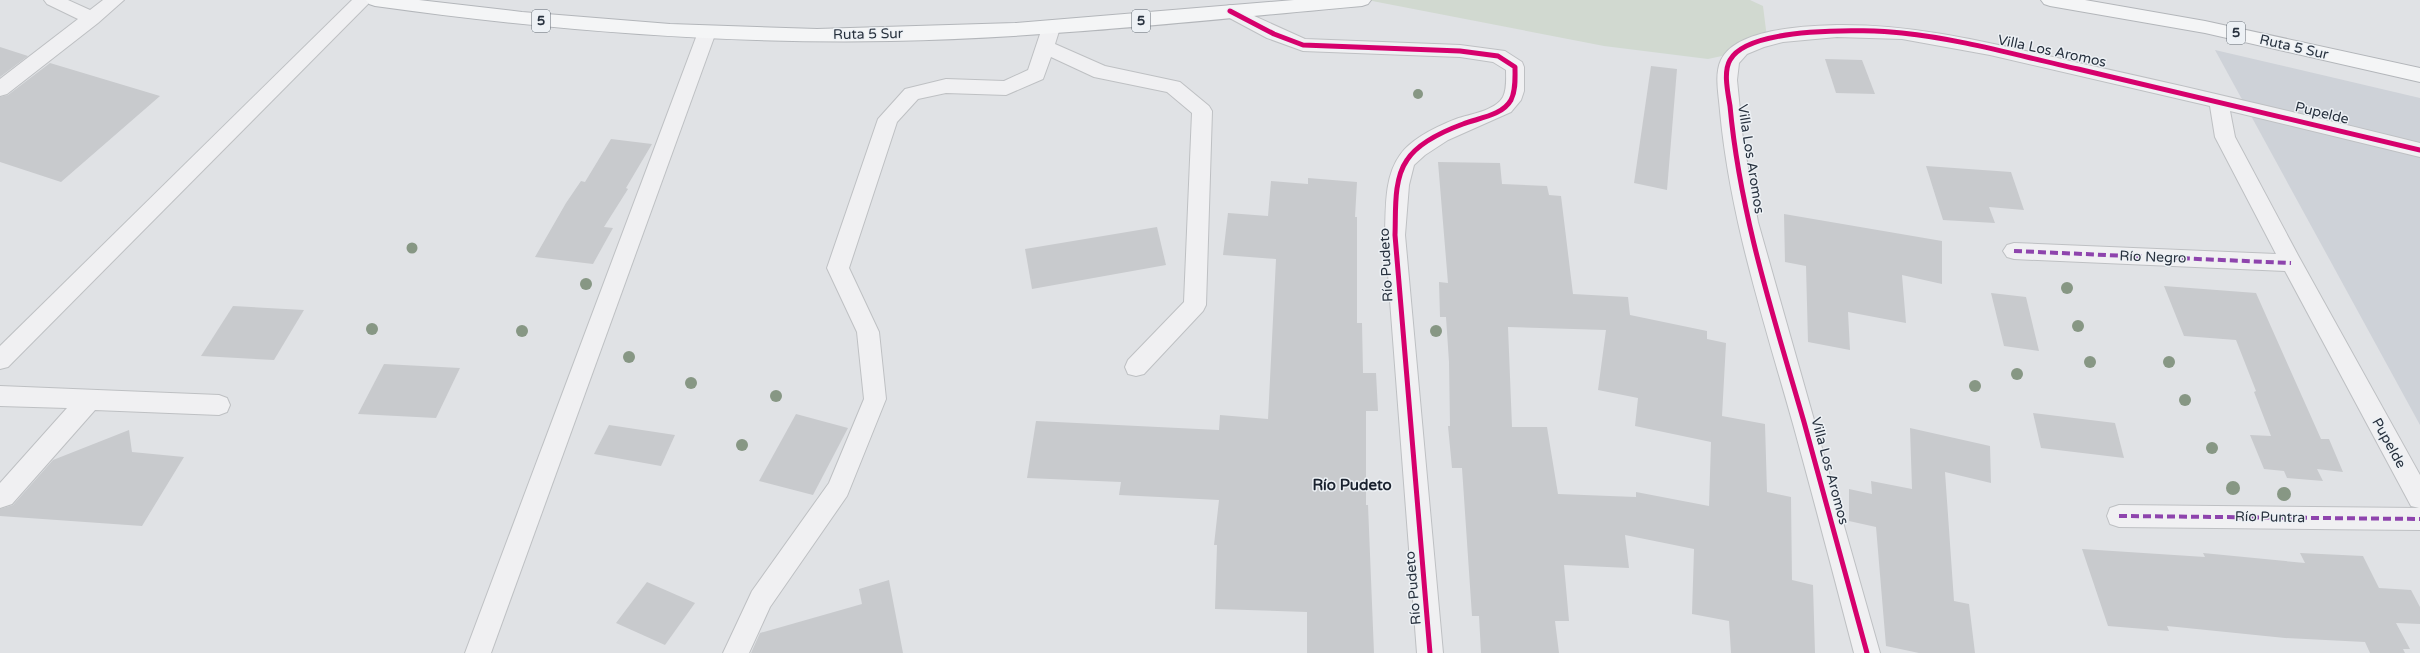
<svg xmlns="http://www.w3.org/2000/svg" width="2420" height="653" font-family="'Varela Round',sans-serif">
<rect width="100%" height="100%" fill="#e0e2e5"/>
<polygon fill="#ced2d8" points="2215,50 2420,98 2420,425"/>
<polygon fill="#d1d9d0" points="1367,0 1750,0 1763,6 1768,46 1708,59 1604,46"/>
<g fill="#c8cacd" fill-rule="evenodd">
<polygon points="0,47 28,56 0,77"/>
<polygon points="1825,59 1862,60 1875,94 1836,93"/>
<polygon points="50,63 160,96 61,182 0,162 0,97 8,95"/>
<polygon points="1651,66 1677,69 1667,190 1634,183"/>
<polygon points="611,139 652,144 626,188 628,189 604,227 613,228 593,264 535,257 566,203 581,181 585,182"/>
<path d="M1438,162L1500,163L1502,184L1547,186L1549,195L1561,196L1573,294L1628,297L1630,315L1707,331V339L1726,343L1722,416L1765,424L1767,492L1791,497L1792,580L1813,585L1815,653H1731L1729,621L1692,614L1694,549L1625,535L1629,568L1564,565L1569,621H1555L1559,653H1481L1479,616H1472L1462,468H1452L1448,426H1450L1449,362L1446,317H1440L1439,282L1448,283ZM1508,327L1606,330L1598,390L1638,398L1635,426L1711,442L1709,506L1636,492V497L1558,494L1547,427H1512Z"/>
<polygon points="1926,166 2011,172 2024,210 1989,207 1995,223 1943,220"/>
<polygon points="1308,178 1357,182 1355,217 1357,217 1357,323 1362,323 1363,373 1376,373 1378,411 1366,411 1366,505 1368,505 1374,653 1307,653 1307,612 1215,609 1217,545 1214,545 1219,500 1119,495 1121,482 1027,478 1036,421 1219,430 1220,415 1268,419 1276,259 1223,255 1228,213 1268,216 1271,181 1308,184"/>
<polygon points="1784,214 1942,241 1942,284 1902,275 1906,323 1848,312 1850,350 1808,342 1806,266 1785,262"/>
<polygon points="1157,227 1166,265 1032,289 1025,249"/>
<polygon points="2164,286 2256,293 2321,439 2329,439 2343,472 2317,469 2323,481 2287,478 2284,471 2264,469 2250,435 2271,436 2254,392 2256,391 2236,340 2184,336"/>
<polygon points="1991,293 2026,297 2039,351 2004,346"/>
<polygon points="233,306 304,310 274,360 201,356"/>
<polygon points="384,364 460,368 436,418 358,414"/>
<polygon points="2033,413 2115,423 2124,458 2041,448"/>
<polygon points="796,414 848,428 813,495 759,481"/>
<polygon points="609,425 675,435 661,466 594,454"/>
<polygon points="1910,428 1990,446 1991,483 1945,472 1954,601 1969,604 1975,653 1919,653 1886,646 1876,527 1849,521 1849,489 1872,494 1871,481 1912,489"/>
<polygon points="129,430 132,452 184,457 142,526 0,516 0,509 13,505 53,460"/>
<polygon points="2082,549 2205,557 2203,553 2305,563 2300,553 2363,556 2379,588 2411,590 2420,607 2420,624 2396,623 2410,649 2403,649 2405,653 2370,653 2365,642 2285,638 2167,626 2169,631 2108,626"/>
<polygon points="889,580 903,653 751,653 760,633 862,604 859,589"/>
<polygon points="647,582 695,603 665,645 616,623"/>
</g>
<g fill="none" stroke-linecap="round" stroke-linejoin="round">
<defs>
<g id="street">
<polygon points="44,0 68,0 90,10 103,0 124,0 98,23 7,94 0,96 0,79 78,19 47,4"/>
<polygon points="352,0 372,0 8,367 0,369 0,346"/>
<path d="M1230,5L1305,39L1460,45L1505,51L1522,62L1524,67V91L1521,100L1511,112L1448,140L1425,155L1414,165L1409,185L1405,235L1443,653H1417L1385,235C1386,209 1384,177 1400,155C1412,138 1438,126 1456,119C1470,114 1495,111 1503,97C1507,89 1506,78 1506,70L1493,62L1460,57L1303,51L1267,38L1224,15L1221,11L1224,7Z"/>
<polygon points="1051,22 1058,24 1060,28 1055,44 1105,66 1180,82 1209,106 1212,111 1206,305 1203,311 1144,374 1136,376 1128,374 1125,367 1128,360 1184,302 1192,113 1167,92 1094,77 1051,57 1043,79 1006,95 946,93 918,99 897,122 849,268 879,332 886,399 847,496 770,607 749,653 723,653 752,591 829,483 864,399 857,332 827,268 878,119 905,89 946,79 1004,81 1028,70 1042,28 1044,24"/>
<path d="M1837,25C1920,24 1998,45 2079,63C2193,88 2306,115 2420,143V157L2230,111L2235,137L2299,257L2420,475V530L2119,527L2110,524L2107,516L2110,508L2119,505L2419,508L2411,506L2285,271L2014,259L2007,257L2003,251L2007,245L2014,243L2276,254L2215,137L2210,106L1990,55L1902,39L1837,37L1783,42L1764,47L1747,54L1739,63L1737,80L1743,140L1758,222L1880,653H1854C1834,577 1814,500 1793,424C1764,321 1730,219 1720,111C1719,95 1714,75 1721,60C1736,28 1807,26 1837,25Z"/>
<polygon points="707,26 714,28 716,32 491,653 465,653 698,32 700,28"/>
<polygon points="0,386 219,395 227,398 230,405 227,412 219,415 95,410 12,504 0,508 0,483 67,408 0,406"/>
</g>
<g id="highway">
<path d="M366,0H419L522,12L670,24L817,29L1015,23L1294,0H1371L1368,4L1362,6C1205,20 1048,38 891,41C718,44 546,30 375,6L369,4Z"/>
<polygon points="2041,0 2085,0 2205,21 2420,68 2420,82 2205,33 2050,6 2044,4"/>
</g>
</defs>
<use href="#street" stroke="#bec0c3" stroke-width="2"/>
<use href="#highway" stroke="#b3b6ba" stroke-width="2"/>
<use href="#street" fill="#f0f0f2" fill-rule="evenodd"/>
<use href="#highway" fill="#f4f5f6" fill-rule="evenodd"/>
<g stroke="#8e44ad" stroke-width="4" stroke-dasharray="8 4" stroke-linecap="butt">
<polyline points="2014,251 2291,263"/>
<polyline points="2119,516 2420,519"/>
</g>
<defs>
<g id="cycleway">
<path d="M1230,11L1274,34L1303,45L1460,51L1498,56L1515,67C1515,78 1516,90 1511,100C1502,116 1478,118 1463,124C1444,131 1418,143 1407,160C1393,180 1396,212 1395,235L1430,653"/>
<path d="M1867,653C1846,576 1825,499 1804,422C1774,318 1740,215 1730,106C1728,93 1723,72 1730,60C1749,26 1867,29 1902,33C1961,39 2019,56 2078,69C2192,95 2306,122 2420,150"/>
</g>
</defs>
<use href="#cycleway" stroke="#edf1f5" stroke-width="8"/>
<use href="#cycleway" stroke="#d6006c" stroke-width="5"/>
</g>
<g fill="#879784">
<circle cx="1418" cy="94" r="5"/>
<circle cx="412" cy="248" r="5.5"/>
<circle cx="586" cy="284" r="6"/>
<circle cx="2067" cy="288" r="6"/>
<circle cx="2078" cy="326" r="6"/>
<circle cx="372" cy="329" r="6"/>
<circle cx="522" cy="331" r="6"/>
<circle cx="1436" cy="331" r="6"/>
<circle cx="629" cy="357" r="6"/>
<circle cx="2090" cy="362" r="6"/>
<circle cx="2169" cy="362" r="6"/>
<circle cx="2017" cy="374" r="6"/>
<circle cx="691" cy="383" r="6"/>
<circle cx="1975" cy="386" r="6"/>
<circle cx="776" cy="396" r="6"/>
<circle cx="2185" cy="400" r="6"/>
<circle cx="742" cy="445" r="6"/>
<circle cx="2212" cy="448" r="6"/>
<circle cx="2233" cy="488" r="7"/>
<circle cx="2284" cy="494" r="7"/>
</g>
<g text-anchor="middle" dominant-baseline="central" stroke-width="3" stroke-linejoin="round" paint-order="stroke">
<g fill="#edf1f5" stroke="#626b75" stroke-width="1">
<rect x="532" y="10" width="18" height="22" rx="3"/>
<rect x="1132" y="10" width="18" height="22" rx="3"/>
<rect x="2227" y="22" width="18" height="22" rx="3"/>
</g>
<g font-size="13" font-weight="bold" fill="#27313e">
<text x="541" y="21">5</text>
<text x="1141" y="21">5</text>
<text x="2236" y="33">5</text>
</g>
<g font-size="14" fill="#27313e" stroke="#edf1f5">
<text transform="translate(868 34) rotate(-1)">Ruta 5 Sur</text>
<text transform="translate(2294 47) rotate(13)">Ruta 5 Sur</text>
<text transform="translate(2052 51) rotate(12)">Villa Los Aromos</text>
<text transform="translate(2322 113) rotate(14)">Pupelde</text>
<text transform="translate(1751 159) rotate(81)">Villa Los Aromos</text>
<text transform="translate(2153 257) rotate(2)">Río Negro</text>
<text transform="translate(1386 265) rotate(-93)">Río Pudeto</text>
<text transform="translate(2389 443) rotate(61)">Pupelde</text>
<text transform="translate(1830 471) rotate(75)">Villa Los Aromos</text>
<text transform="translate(2270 517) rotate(1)">Río Puntra</text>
<text transform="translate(1413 588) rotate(-95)">Río Pudeto</text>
</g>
<g font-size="15" font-weight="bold" fill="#1a222f" stroke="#edf1f5">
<text x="1352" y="485">Río Pudeto</text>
</g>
</g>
</svg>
